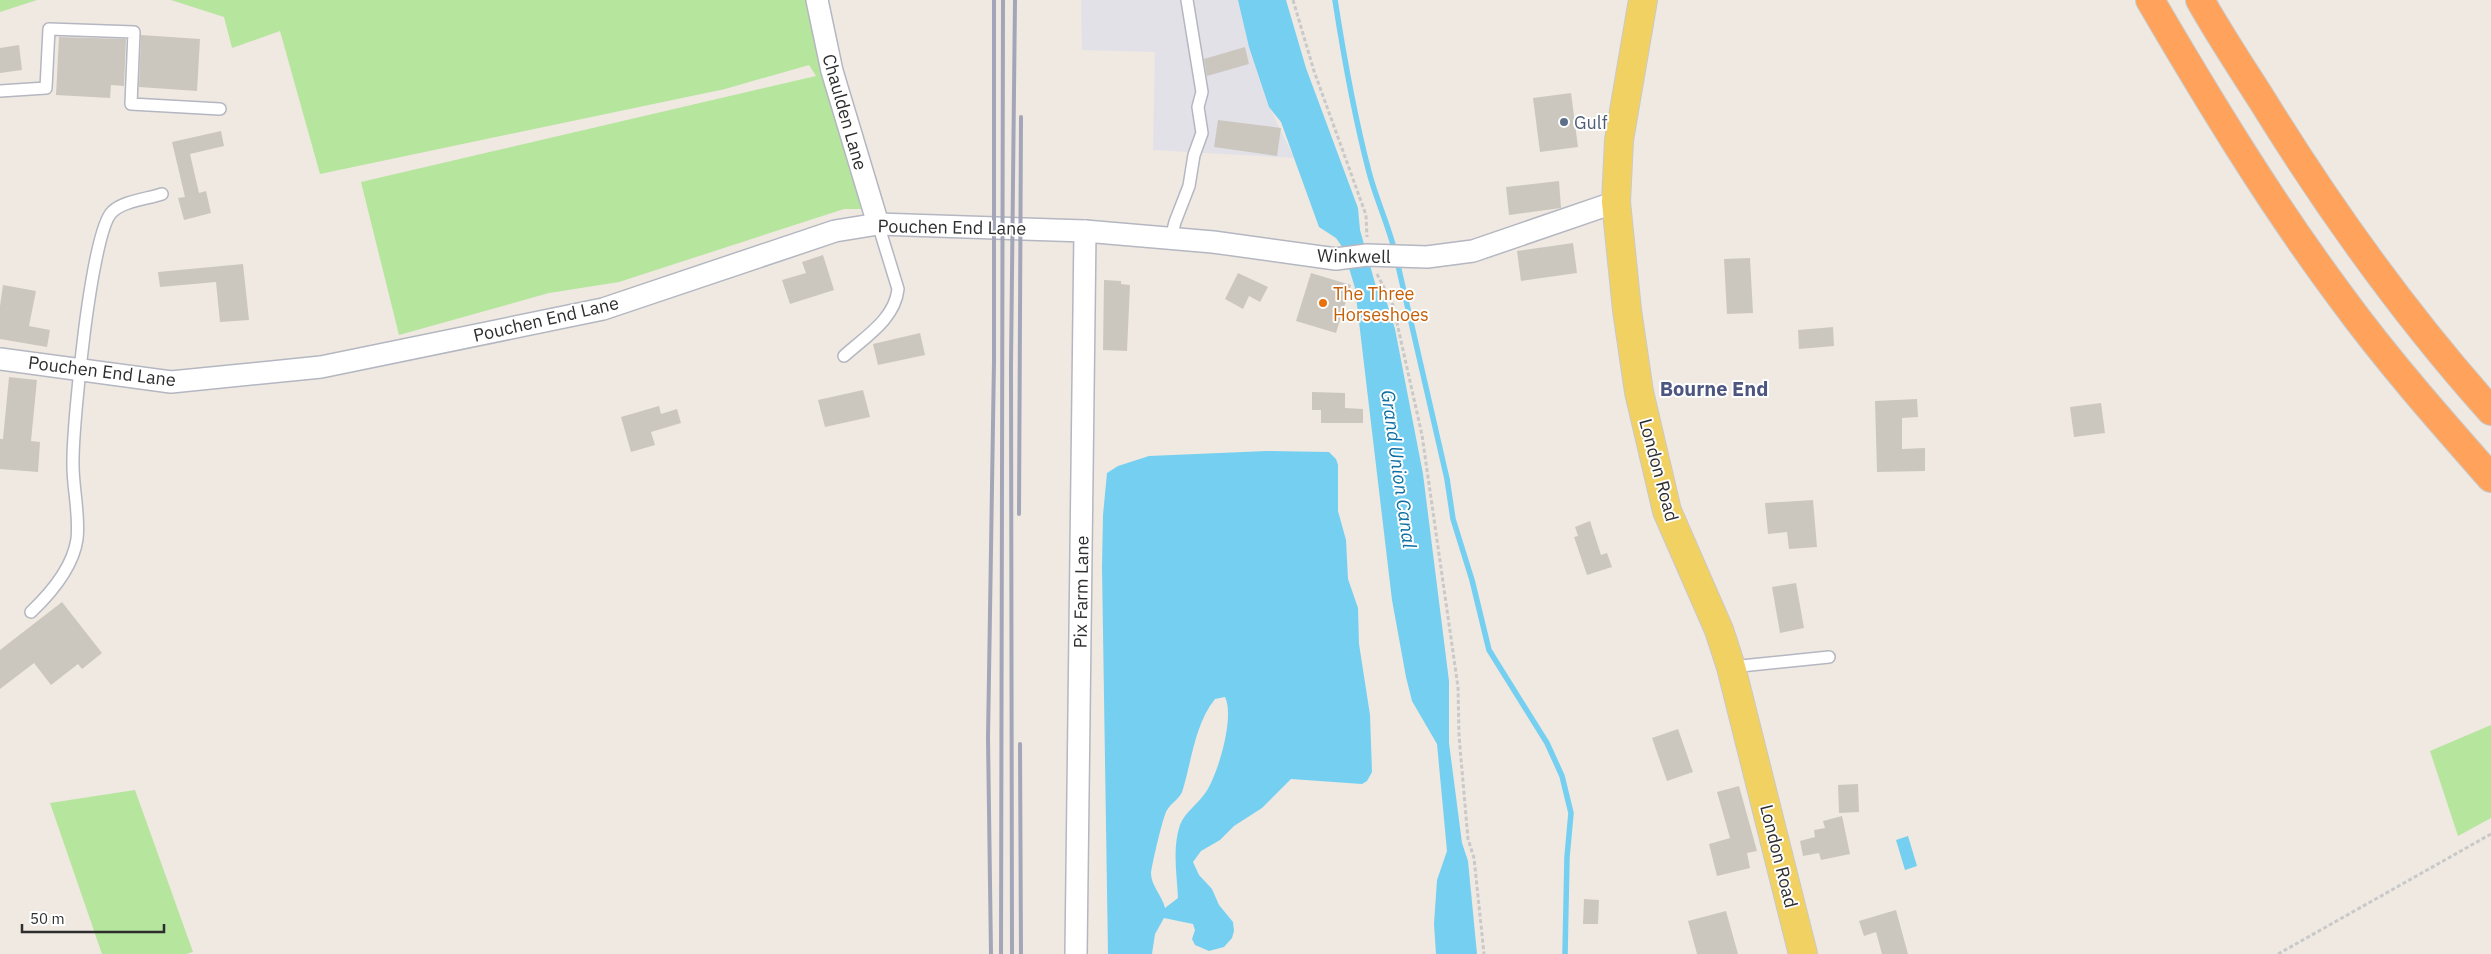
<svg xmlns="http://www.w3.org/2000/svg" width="2491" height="954" font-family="'IBM Plex Sans',sans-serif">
<rect width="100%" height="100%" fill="#efe9e1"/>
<polygon fill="#e3e1e8" points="1081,0 1239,0 1269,106 1294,158 1153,150 1155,52 1082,50"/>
<g fill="#b6e59e">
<polygon points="0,0 37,0 0,12"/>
<polygon points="171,0 812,0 861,209 844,209 619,282 549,293 399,335 361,182 816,76 809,65 725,89 320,174 280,31 232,48 224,17"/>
<polygon points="2491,725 2491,818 2458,836 2430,751"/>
<polygon points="135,790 193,952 186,954 102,954 50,803"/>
</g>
<g fill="#75cff0" fill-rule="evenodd">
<polygon points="1238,0 1286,0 1306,68 1358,208 1360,230 1377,290 1387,303 1395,329 1423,474 1449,681 1449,743 1462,843 1468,861 1477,954 1436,954 1434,924 1437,880 1447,851 1437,744 1412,701 1406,677 1392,600 1355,288 1343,248 1336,238 1319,227 1281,122 1269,107 1249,47"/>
<path d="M1267,451L1329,452L1336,459L1338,465V511L1346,540L1348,579L1358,608L1359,644L1370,715L1372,772L1367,781L1362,784L1291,779L1262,808L1234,826L1220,840L1201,851L1193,862L1199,875L1212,889L1219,905L1233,922L1234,931L1232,938L1224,947L1209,951L1195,945L1192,939L1195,930L1193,924L1164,918L1155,934L1152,954H1108L1102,567L1103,515L1107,473L1118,466L1149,456ZM1225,697C1235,717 1218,774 1206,792C1198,804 1185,812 1180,825C1172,848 1177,875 1178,898L1165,908C1162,895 1151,886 1151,873C1152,864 1163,816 1167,810C1172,802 1181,798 1183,789C1192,759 1195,724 1215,699Z"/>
<polygon points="1908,836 1917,866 1905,870 1896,840"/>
</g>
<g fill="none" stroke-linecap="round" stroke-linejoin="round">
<g stroke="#75cff0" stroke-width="5.5">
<path d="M1335,0C1344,58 1354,115 1369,172C1376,199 1388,224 1395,252"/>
<polyline points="1397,261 1447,479 1453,519 1472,580 1489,650 1547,743 1562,776 1571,813 1567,857 1565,954"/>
</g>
</g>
<g fill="#cbc7bf">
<polygon points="141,35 200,39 197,91 139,87"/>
<polygon points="59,37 126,39 124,86 111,85 110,98 56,95"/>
<polygon points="19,45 22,70 0,73 0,48"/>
<polygon points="1245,47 1249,64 1207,76 1204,59"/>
<polygon points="1571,93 1578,147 1540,152 1533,98"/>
<polygon points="1218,120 1281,128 1277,156 1214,147"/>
<polygon points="221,131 224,146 190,154 199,193 206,191 211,213 184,220 178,198 185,197 172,142"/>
<polygon points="1559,181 1561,208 1509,215 1506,187"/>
<polygon points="1573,243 1577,273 1521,281 1517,251"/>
<polygon points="823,255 834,290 790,304 782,280 806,273 802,262"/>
<polygon points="1750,258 1753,313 1727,314 1724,259"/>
<polygon points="243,264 249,320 220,322 216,282 160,287 158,272"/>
<polygon points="1238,273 1268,287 1260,302 1249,296 1243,309 1225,299"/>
<polygon points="1311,273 1351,285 1336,333 1296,321"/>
<polygon points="1104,280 1121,281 1121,284 1130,285 1127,351 1103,350"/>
<polygon points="3,285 36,291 29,326 50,330 47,347 0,339 0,306"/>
<polygon points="1833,327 1834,346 1799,349 1798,330"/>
<polygon points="920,333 925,355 878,365 873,344"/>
<polygon points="9,377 37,380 31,441 40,442 38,472 0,469 0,439 3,439"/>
<polygon points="863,390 870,417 825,427 818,400"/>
<polygon points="1312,392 1345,393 1345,408 1363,409 1363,423 1321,423 1321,410 1312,410"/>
<polygon points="1917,399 1918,417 1902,418 1902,449 1925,448 1925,471 1877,472 1875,401"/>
<polygon points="2101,403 2105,433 2074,437 2070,407"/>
<polygon points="659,406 661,414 677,409 681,423 651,432 655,445 631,452 621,417"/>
<polygon points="1813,500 1817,547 1789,549 1787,532 1768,534 1765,503"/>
<polygon points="1590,521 1601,555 1607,553 1612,567 1587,575 1574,537 1578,536 1575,527"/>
<polygon points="1796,583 1804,628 1780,633 1772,587"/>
<polygon points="62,602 102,653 82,669 78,664 51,685 34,663 0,689 0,650"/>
<polygon points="1678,729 1693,772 1667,781 1652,738"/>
<polygon points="1858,784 1859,812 1839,813 1838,785"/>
<polygon points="1739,786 1757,851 1747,853 1750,868 1717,876 1709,844 1730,838 1717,792"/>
<polygon points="1842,816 1850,854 1821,860 1819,853 1803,856 1800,841 1815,837 1814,830 1825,828 1823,821"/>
<polygon points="1584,899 1599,900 1598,924 1583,924"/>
<polygon points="1896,910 1908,954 1882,954 1876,932 1864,936 1859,921"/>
<polygon points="1726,911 1738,954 1697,954 1688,921"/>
</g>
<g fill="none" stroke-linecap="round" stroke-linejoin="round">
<defs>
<g id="lane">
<polyline points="0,91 46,88 49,29 134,32 131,104 220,109"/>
<polyline points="1171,238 1175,222 1189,186 1194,155 1202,133 1198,107 1202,92 1187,0"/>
<path d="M844,356C865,337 895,319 898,289L878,224"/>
<path d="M31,612C51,593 73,567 77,539C80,513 72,486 73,460C73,423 91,232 112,212C123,201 147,199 162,194"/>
<polyline points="1731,667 1829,657"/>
</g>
<g id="street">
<polyline points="817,0 832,71 878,224"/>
<polyline points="0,359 171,382 321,367 603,309 835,231 878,224 1085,231 1213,242 1336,259 1367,255 1427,257 1473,251 1616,202"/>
<polyline points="1076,954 1085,231"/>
</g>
<polyline id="primary" points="1643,0 1619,140 1616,202 1627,310 1639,392 1667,511 1719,630 1731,667 1803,954"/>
<g id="highway">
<path d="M2150,0C2209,101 2271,203 2341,297C2387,360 2439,419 2491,478"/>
<path d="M2200,0C2219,34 2241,67 2262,100C2330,210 2405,315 2491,411"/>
</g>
</defs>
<use href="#lane" stroke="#b4b7c1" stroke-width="14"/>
<use href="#street" stroke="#b4b7c1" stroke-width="24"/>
<use href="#primary" stroke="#c9c9c9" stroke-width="30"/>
<use href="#highway" stroke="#c9c9c9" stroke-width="30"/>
<g stroke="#c9c9c9" stroke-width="3" stroke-dasharray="4 2.5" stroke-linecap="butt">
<polyline points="1293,0 1314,71 1366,215 1367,237"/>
<polyline points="1377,274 1393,305 1422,435 1458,687 1459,736 1468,839 1474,858 1484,954"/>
<polyline points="2278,954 2491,834"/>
</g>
<use href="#lane" stroke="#fff" stroke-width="11"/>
<use href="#street" stroke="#fff" stroke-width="21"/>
<use href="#primary" stroke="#f2d163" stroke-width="28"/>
<use href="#highway" stroke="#ffa35c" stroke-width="28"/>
<g stroke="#a3a6b8" stroke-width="4">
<polyline points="1019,514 1021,117"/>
<polyline points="1020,744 1021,954"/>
<polyline points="991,954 988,738 994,361 994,0"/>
<polyline points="1001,954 1003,0"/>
<polyline points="1012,954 1011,365 1015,0"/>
</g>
</g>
<circle fill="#5c6f8a" stroke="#fff" stroke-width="2" cx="1564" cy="122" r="5"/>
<circle fill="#e8710a" stroke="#fff" stroke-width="2" cx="1323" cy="303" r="5"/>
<g text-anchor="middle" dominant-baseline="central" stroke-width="4" stroke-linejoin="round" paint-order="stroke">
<g font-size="18" fill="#2e2e2e" stroke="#fff">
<text transform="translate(845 112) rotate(74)">Chaulden Lane</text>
<text transform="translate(952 227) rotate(1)">Pouchen End Lane</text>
<text transform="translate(1354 256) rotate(1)">Winkwell</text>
<text transform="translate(546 319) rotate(-13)">Pouchen End Lane</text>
<text transform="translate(102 371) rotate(7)">Pouchen End Lane</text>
<text transform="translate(1659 470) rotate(75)">London Road</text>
<text transform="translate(1081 592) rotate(-89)">Pix Farm Lane</text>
<text transform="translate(1779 856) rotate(76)">London Road</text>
</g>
<g font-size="18" fill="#4e5e75" stroke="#fff" text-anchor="start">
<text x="1574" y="122">Gulf</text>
</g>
<g font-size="18" fill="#c56008" stroke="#fff" text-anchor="start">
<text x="1333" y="293">The Three<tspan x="1333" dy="21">Horseshoes</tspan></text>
</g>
<g font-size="19" font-style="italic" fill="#0d6fa3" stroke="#fff">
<text transform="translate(1399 469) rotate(82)">Grand Union Canal</text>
</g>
<g font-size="20" font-weight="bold" fill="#4d5680" stroke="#fff">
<text x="1714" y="388">Bourne End</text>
</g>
</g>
<path d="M22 924v8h142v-8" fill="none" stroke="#2e2e2e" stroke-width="2.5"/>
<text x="30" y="924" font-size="15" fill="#2e2e2e" stroke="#ffffff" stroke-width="4" paint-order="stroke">50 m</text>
</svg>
